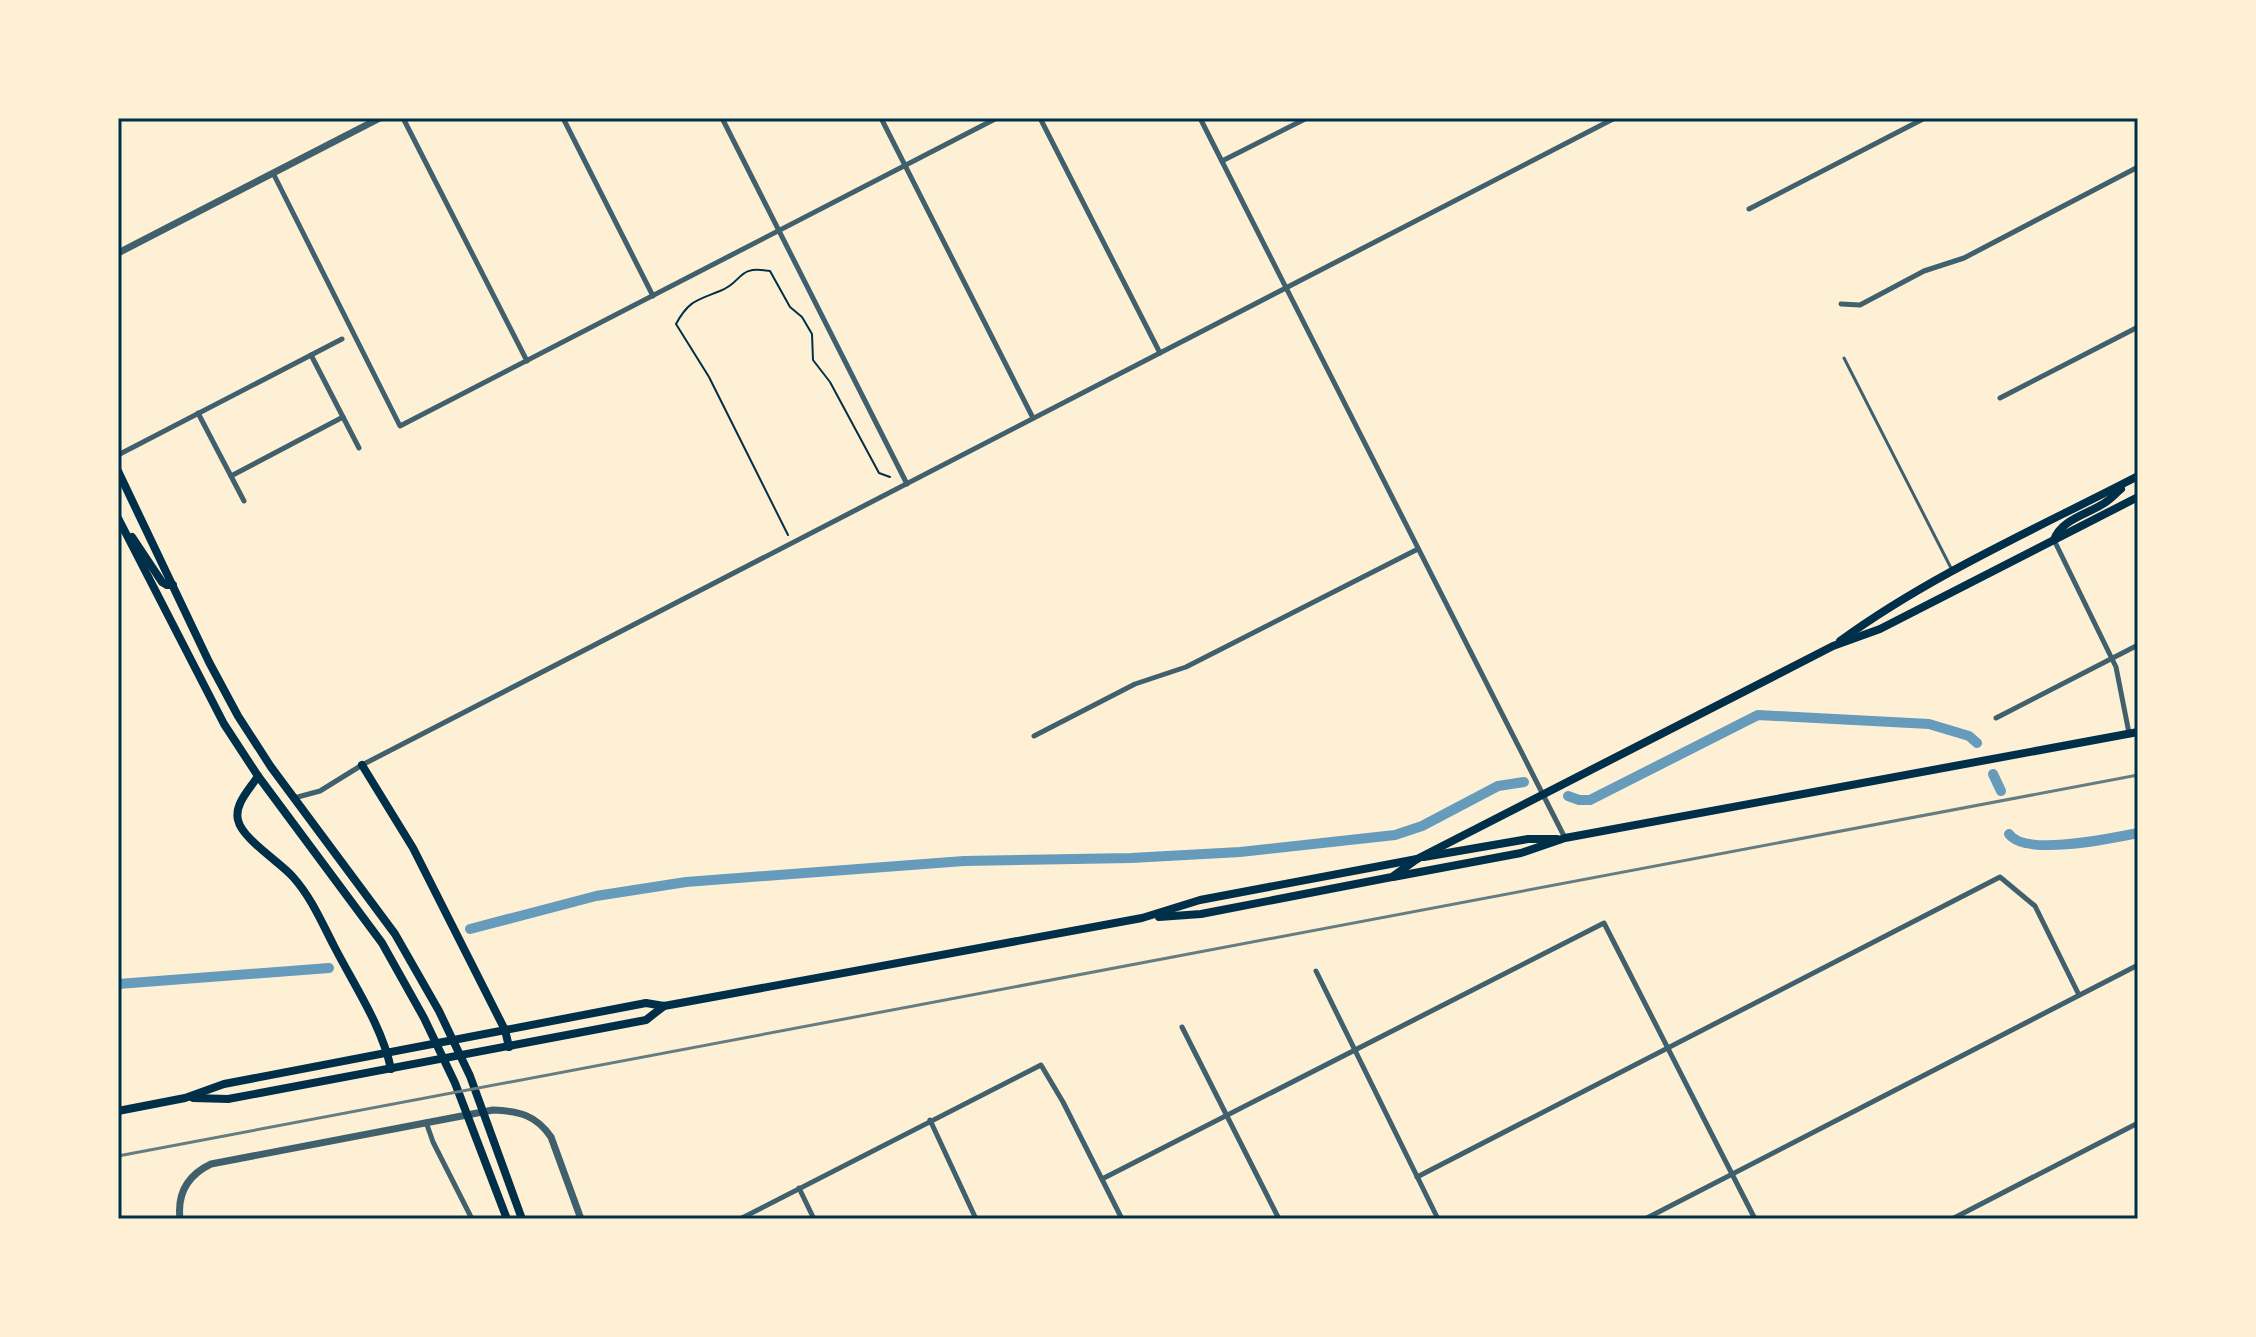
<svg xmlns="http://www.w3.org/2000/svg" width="2256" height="1337" font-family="'Nunito Sans',sans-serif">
<rect width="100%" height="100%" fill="#fdf0d5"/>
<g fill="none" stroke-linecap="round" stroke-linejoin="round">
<g stroke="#669bbc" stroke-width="10">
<polyline points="1993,774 2001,791"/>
<polyline points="1568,796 1579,800 1590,800 1758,715 1929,724 1969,736 1977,743"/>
<path d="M2009,834C2025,857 2113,838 2138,833"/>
<polyline points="470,929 596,896 686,882 964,861 1131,858 1240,852 1395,835 1422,826 1498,786 1524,782"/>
<polyline points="118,984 329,968"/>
</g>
<path stroke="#003049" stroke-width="2" d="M788,535L709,377L676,324C689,300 698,300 720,291C744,282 736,265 770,271L790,307L802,317L812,334L813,360L830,382L879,473L890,477"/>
<polyline stroke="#3f606c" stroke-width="3" points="1844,358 1951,568"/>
<g stroke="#3f606c" stroke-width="5">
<polyline points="403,118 527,361"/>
<polyline points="563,118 653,296"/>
<polyline points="722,118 907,484"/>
<polyline points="881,118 1033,418"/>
<polyline points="1040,118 1160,353"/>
<polyline points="1200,118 1565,838"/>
<polyline points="1222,161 1307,118"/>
<polyline points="273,173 400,426 997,118"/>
<polyline points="1749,209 1925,118"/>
<polyline points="1841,304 1860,305 1924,271 1964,258 2138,167"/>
<polyline points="311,355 359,448"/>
<polyline points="2000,398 2138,327"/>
<polyline points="198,413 244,501"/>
<polyline points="118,455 342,339"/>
<polyline points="231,476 343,417"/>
<polyline points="2054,540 2116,667 2129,733"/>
<polyline points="1996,718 2138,645"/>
<polyline points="1034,736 1135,684 1186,667 1418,549"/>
<polyline points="294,798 320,791 362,765 1615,118"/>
<polyline points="1316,971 1438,1219"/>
<polyline points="1182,1027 1279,1219"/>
<polyline points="930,1120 976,1219"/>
<polyline points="426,1122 433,1142 472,1219"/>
<polyline points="1417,1177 2000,877 2035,906 2079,995"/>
<polyline points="1102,1179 1604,923 1755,1219"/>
<polyline points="799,1188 814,1219"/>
<polyline points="740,1219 1041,1065 1063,1102 1122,1219"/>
<polyline points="1645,1219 2138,965"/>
<polyline points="1952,1219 2138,1123"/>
</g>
<g stroke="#3f606c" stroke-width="7">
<polyline points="118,253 380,118"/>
<path d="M180,1219C177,1193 188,1175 211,1164L493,1110C519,1111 536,1115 551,1137L581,1219"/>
</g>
<g stroke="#003049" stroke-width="8">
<polyline points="118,471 209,662 238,716 271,767 395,934 439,1011 470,1076 522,1219"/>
<polyline points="118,518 224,724 258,776 382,943 424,1018 455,1083 507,1219"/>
<polyline points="132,537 162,582 167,585 173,585"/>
<polyline points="362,765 413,848 505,1030 509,1047"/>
<path d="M258,776C250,789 234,804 238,820C242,839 280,862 293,877C311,897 322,923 334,946C354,985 382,1026 391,1069"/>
<polyline points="1424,857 1528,839 1557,839"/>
<polyline points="1393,877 1521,853 1565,838 2138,732"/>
</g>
<g stroke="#003049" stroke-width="8">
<path d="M2054,540C2061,519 2089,514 2106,502C2111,499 2116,493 2121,489"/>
<path d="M1840,641C1932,574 2038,528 2138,476"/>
<polyline points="1159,917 1201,914 1392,877 1417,859 1833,646 1880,629 2138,497"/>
<polyline points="193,1098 228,1099 646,1020 664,1006"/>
<polyline points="118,1111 185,1098 224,1084 646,1003 664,1006 1142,918 1200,900 1417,859"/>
</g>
<polyline stroke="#657d81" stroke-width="3" points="118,1156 2138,775"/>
</g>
<rect width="2256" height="1337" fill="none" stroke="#fdf0d5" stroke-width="240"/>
<rect x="120" y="120" width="2016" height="1097" fill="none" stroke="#003049" stroke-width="3"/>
</svg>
